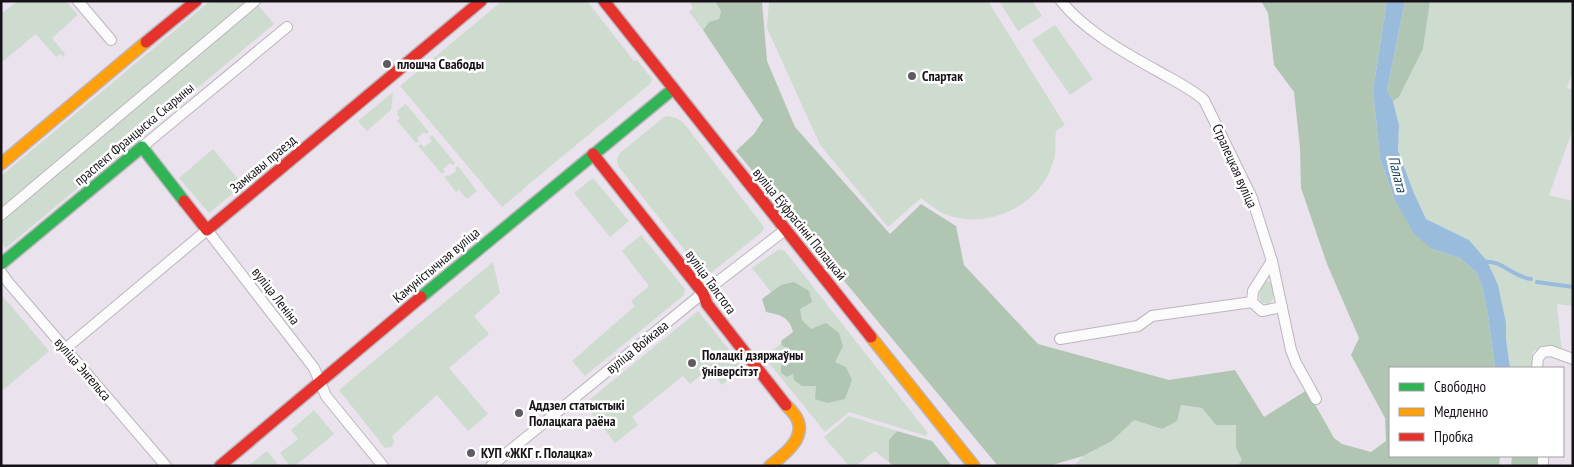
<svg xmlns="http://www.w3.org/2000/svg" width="1574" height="467" font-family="'PT Sans Narrow',sans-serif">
<rect width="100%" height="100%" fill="#eae3ed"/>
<g fill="#cedcd0">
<polygon points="18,1 66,1 78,15 52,38 65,54 63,57 60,54 56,57 36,34 1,63 1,14"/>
<polygon points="210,1 255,1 274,24 6,248 1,243 1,176"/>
<polygon points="502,1 587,1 634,61 637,60 652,79 651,83 522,190 521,193 520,192 502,207 400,86"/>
<polygon points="689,1 715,1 721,11 719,20 709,22 703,30 689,12 693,8"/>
<path d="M769,1H988L1065,125L1056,131C1055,138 1056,147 1055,154C1047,200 997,228 953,217C941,214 930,205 921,198L888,227L820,145L767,28Z"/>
<polygon points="999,1 1032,1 1042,16 1018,31"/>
<polygon points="1430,1 1573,1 1573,72 1567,88 1573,90 1573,129 1549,195 1573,201 1573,306 1557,304 1562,353 1555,350 1535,350 1532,353 1536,359 1535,368 1510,368 1506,339 1506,323 1469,240 1426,219 1413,191 1398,149 1399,125 1393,101 1399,97 1423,49"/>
<polygon points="1055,25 1093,79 1070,95 1032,40"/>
<polygon points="393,92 391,110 367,131 358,121"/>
<polygon points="406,104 429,132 426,134 424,132 417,138 419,141 416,143 397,121 400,118 397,115 398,110"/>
<path d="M669,116L676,118L683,122L764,227L762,232L712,272L708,273L701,271L618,166C616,161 617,157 621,152L664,117Z"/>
<polygon points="432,135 455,163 452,165 450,163 443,169 445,171 442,174 418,146 421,144 424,147 432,141 429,138"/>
<polygon points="213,149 243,185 209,213 179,178"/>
<polygon points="458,166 477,191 467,199 459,190 456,192 444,177 448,175 449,176 456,171 455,168"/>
<polygon points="593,178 629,221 610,237 574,193"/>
<polygon points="641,235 685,289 684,295 585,376 572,361 635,306 631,301 649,286 622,251"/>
<polygon points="779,249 785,251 928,433 926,436 849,412 825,432 764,357 800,329 752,268"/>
<polygon points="493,262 500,293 474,316 489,334 449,368 488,414 468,431 437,395 392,436 394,442 392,447 385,448 339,390"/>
<path d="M1267,281L1270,282C1275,289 1276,300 1268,304L1261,302C1258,295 1260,286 1267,281Z"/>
<polygon points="1,294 49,351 1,392"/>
<polygon points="698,311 743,367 722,385 709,369 690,384 683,376 632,417 638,425 615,443 584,404"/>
<polygon points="1180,405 1202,408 1216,425 1236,425 1236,448 1242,460 1237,466 1074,466 1083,456 1112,441 1134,420 1162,429"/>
<polygon points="314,410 334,434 295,466 290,466 280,453 298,439 291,430"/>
<polygon points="849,416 897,431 889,440 889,462 875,451 856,466 849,466 824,437"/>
<polygon points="267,451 279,466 248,466"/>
</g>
<g fill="#b0c6b2">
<polygon points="715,1 762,1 767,61 795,127 890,234 921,204 956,226 964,265 1038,344 1169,380 1235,370 1264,417 1307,390 1334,438 1342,444 1371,452 1386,441 1385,418 1351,355 1359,338 1327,264 1301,188 1300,148 1294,92 1274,65 1268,13 1261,1 1387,1 1373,90 1380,158 1394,198 1432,249 1460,258 1476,272 1482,286 1488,315 1495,368 1390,368 1390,456 1500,456 1499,466 1237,466 1242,460 1236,448 1236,425 1216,425 1202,408 1181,405 1177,421 1162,429 1134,420 1112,441 1083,456 1049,466 998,466 736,151 754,134 763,120 703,30 709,22 719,19 721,11"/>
<polygon points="1405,1 1430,1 1423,49 1399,97 1393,101 1387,91"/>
<path d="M794,282L809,291L812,302L800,309L802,320L811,329L826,323L839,333L843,346L835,362L846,367L852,380L845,399L827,403L815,399L816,386H802L794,380L793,374L787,377L781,373V361L790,351L789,348L782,346L781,341L793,332C789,316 780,315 766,312L762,299L781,285Z"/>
<polygon points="897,431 932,441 952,466 893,466 889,462 889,440"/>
<polygon points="1512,456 1537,456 1538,462 1536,466 1511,466"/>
</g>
<polygon fill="#99bcdc" points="1387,1 1405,1 1387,91 1393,101 1399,125 1398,150 1413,191 1426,219 1469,240 1487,261 1498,285 1506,323 1506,339 1510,368 1495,368 1488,315 1482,286 1476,272 1460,258 1432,249 1414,234 1394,198 1380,158 1373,90"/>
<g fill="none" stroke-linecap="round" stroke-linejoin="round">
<g stroke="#99bcdc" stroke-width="4">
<path d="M1483,262C1502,259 1512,277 1531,279"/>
<polyline points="1537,282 1573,287"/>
</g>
<defs>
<g id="street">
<polyline points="78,1 111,40"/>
<path d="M1061,1C1083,29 1123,52 1154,69C1171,79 1189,87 1204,100L1252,198L1272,261L1291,350L1296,363L1316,399"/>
<polyline points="142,147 287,27"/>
<polyline points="1,215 255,1"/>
<polyline points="1272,261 1253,291 1252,302 1262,311 1282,307"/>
<polyline points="1,272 8,282 166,466"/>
<polyline points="1060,339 1138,326 1152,316 1252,302"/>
<polyline points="65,349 207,230 314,368 326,396 383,466"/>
<polyline points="1537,368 1538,358 1543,352 1551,351 1573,359"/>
<polyline points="1543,456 1543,466"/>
<polyline points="491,466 703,293 785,230"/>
</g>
<g id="fast">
<polyline points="1,264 142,147 184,201"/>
<polyline points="421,297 673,89"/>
</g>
<g id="slow">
<polyline points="1,164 146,42"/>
<polyline points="871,337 974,466"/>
<path d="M770,466C782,456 805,440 798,421C796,415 790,409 786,405"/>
</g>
<g id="jam">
<polyline points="604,1 871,337"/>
<polyline points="146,42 196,1"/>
<polyline points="593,154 703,293 707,304 786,405"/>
<polyline points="184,201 207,230 481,1"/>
<polyline points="220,466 421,297"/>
</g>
</defs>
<use href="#street" stroke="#bbb5bd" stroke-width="12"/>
<use href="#fast" stroke="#bbb5bd" stroke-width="14"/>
<use href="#slow" stroke="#bbb5bd" stroke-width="14"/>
<use href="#jam" stroke="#bbb5bd" stroke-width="14"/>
<use href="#street" stroke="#fcfbfc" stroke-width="10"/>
<use href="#fast" stroke="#30b455" stroke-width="11"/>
<use href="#slow" stroke="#ff9f0a" stroke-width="11"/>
<use href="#jam" stroke="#e5322d" stroke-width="11"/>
</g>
<g fill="#605b63" stroke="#fff" stroke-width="2">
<circle cx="387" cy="64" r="5"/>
<circle cx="912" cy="76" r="5"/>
<circle cx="692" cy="363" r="5"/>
<circle cx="519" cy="413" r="5"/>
<circle cx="471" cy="453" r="5"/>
</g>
<g text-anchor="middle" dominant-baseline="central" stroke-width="5" stroke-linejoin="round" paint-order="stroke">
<g font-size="14" font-weight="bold" fill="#161218" stroke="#fff" text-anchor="start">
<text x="397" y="64">плошча Свабоды</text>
<text x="922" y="76">Спартак</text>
<text x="702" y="355">Полацкі дзяржаўны<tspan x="702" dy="16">ўніверсітэт</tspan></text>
<text x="529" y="405">Аддзел статыстыкі<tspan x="529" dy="16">Полацкага раёна</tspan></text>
<text x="481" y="453">КУП «ЖКГ г. Полацка»</text>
</g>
<g font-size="14" fill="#161218" stroke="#fff">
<text transform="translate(134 134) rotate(-40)">праспект Францыска Скарыны</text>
<text transform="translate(263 164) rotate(-40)">Замкавы праезд</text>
<text transform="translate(1235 166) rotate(66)">Стралецкая вуліца</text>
<text transform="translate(800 224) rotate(51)">вуліца Еўфрасінні Полацкай</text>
<text transform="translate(436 265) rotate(-40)">Камуністычная вуліца</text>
<text transform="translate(711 282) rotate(54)">вуліца Талстога</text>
<text transform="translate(276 296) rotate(52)">вуліца Леніна</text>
<text transform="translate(637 347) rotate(-39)">вуліца Войкава</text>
<text transform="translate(83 369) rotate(49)">вуліца Энгельса</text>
</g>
<g font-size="15" font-style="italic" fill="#19435f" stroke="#fff">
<text transform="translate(1398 174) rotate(76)">Палата</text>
</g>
</g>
<rect width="1574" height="467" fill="none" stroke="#161218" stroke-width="5"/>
<rect x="1389" y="367" width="175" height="90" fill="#ffffff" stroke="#a2a0a3"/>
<rect x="1399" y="383" width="25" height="8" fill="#30b455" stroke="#a2a0a3"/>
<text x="1434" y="392" font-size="15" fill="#161218">Свободно</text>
<rect x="1399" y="408" width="25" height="8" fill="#ff9f0a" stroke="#a2a0a3"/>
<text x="1434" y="417" font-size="15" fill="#161218">Медленно</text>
<rect x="1399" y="433" width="25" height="8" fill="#e5322d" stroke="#a2a0a3"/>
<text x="1434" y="442" font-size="15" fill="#161218">Пробка</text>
</svg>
